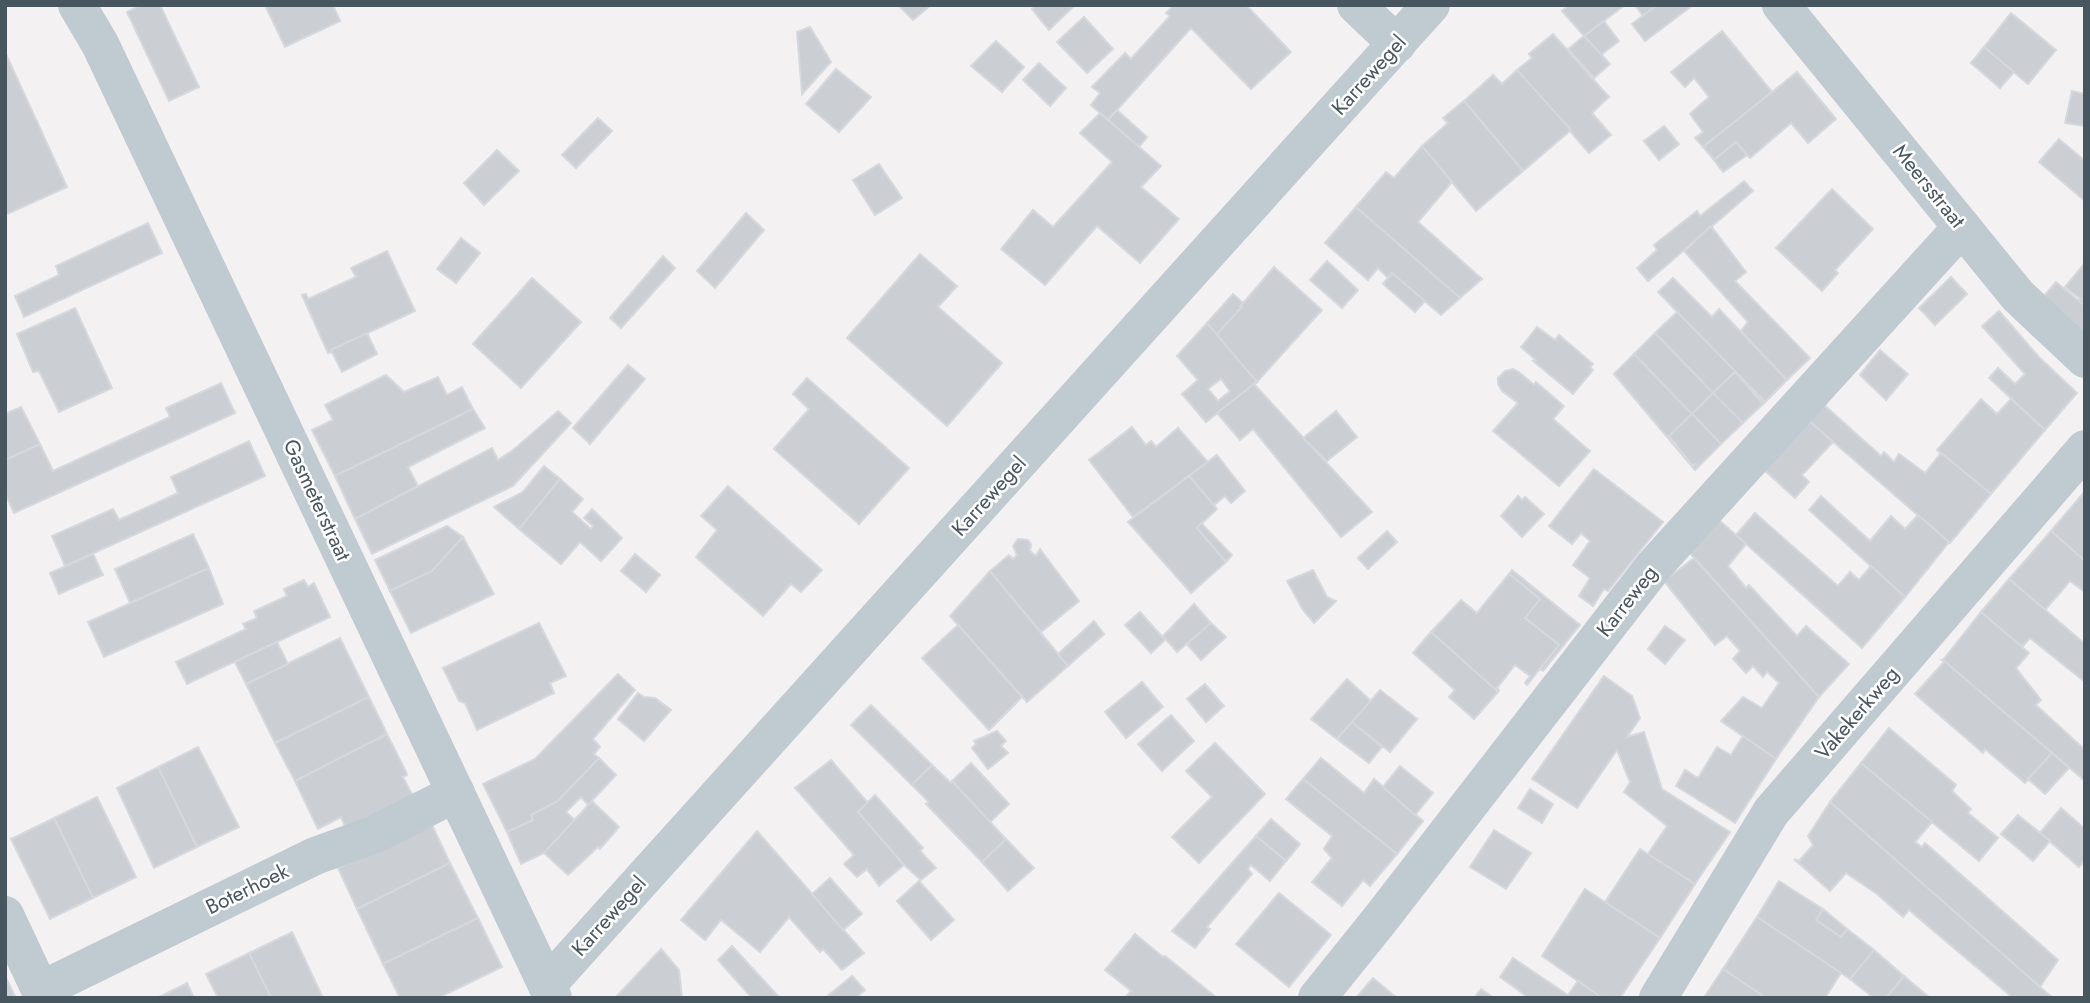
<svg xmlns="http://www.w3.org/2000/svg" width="2090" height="1003" font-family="Jost,sans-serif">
<rect width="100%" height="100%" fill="#f4f1f2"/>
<g fill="#cbcfd4" stroke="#d5d8dd" stroke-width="2" fill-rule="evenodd">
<polygon points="141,5 160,5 199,87 169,101 127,12"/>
<polygon points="265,5 333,5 340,21 285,47"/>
<polygon points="898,5 931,5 913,20"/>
<polygon points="1036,5 1075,5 1049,30 1032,9"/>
<polygon points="1174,5 1246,5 1291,52 1251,89 1191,28 1108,120 1091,105 1100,93 1092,87 1125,53 1131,59 1170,16 1166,13"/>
<polygon points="1569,5 1625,5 1584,36 1562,11"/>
<polygon points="1635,5 1657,5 1643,16"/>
<polygon points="1657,5 1693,5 1645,41 1632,24"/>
<polygon points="2011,13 2056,50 2028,84 1984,47"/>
<polygon points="1084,17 1113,49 1087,73 1057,42"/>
<polygon points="1604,21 1619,41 1601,55 1584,36"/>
<polygon points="810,27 831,62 802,94 797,32"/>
<polygon points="1722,31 1773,93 1703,147 1695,138 1703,132 1690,114 1709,97 1694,78 1685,87 1671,72"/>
<polygon points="1553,34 1609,97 1592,113 1611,135 1589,153 1517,70 1532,58 1529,54"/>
<polygon points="1584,36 1610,64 1594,78 1568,49"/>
<polygon points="996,41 1024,67 1002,92 971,66"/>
<polygon points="1984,47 2014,72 2000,88 1971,63"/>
<polygon points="5,52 67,187 5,215"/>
<polygon points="1039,63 1066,88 1050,106 1023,80"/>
<polygon points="836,69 871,97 839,132 806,104"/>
<polygon points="1517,70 1571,130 1523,171 1464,101 1493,75 1502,84"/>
<polygon points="1797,72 1836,119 1808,143 1791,123 1750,158 1736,142 1714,160 1703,147"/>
<polygon points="2072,91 2085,94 2085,126 2065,123"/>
<polygon points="1464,101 1523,171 1476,211 1422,146 1448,123 1443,118"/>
<polygon points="1117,110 1147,137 1139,147 1108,120"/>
<polygon points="1100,113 1161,166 1141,187 1179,219 1140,263 1097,226 1045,285 1001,249 1033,210 1053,227 1112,162 1080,133"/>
<polygon points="598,118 612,131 576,168 562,155"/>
<polygon points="1664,126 1679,144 1659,160 1644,141"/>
<polygon points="2059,139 2085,161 2085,201 2039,162"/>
<polygon points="1736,142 1747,155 1723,172 1714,160"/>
<polygon points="1422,146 1452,182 1418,222 1482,279 1460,298 1356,207 1386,172 1394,178"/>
<polygon points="497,150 519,171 484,205 464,183"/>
<polygon points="879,164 902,198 875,215 853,180"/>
<polygon points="1744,181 1753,191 1648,281 1637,268 1657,250 1654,245 1697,211 1700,216"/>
<polygon points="1832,189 1873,229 1835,270 1838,273 1822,291 1776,248"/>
<polygon points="1356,207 1460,298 1441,315 1392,273 1388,278 1378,268 1368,280 1325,243"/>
<polygon points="746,213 764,230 715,288 697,271"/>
<polygon points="148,223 162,253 24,317 15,296 59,275 56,266"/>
<polygon points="1711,226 1746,272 1735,281 1810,358 1787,380 1741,331 1748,322 1684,251"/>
<polygon points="461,238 480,253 456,283 437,269"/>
<polygon points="387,251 415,311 331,350 332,352 328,353 302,295 306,294 308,299 356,277 351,268"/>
<polygon points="920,254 957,286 938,307 1002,363 947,426 847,338"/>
<polygon points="663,256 675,268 621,328 610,318"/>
<polygon points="1327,261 1358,290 1342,308 1310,280"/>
<polygon points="2084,264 2085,264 2085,306 2077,300 2081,299 2065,287"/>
<polygon points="1274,267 1322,310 1257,382 1216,335"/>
<polygon points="1392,273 1425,301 1415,312 1383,284"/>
<polygon points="1951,277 1967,294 1935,325 1919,308"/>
<polygon points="532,278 581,322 521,388 473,344"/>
<polygon points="1673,278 1712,317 1719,309 1787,380 1765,402 1658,292"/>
<polygon points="2056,282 2085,306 2085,338 2044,296"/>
<polygon points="1233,294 1243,303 1240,306 1242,307 1216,335 1207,323"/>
<polygon points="75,308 112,388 59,412 39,371 33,372 17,334"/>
<polygon points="1999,311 2039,357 2077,393 2045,430 1989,378 1998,368 2015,384 2025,374 1982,326"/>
<polygon points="1677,312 1735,371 1765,402 1763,404 1735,372 1713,393 1655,333"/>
<path d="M1207,323L1257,382L1206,422L1182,394L1198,380L1177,356ZM1221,379L1230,391L1218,401L1208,389Z"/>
<polygon points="1537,327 1555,340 1559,335 1593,364 1590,367 1593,370 1573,394 1533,361 1536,360 1521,347"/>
<polygon points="367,333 377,354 342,372 331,350"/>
<polygon points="1655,333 1713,393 1692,414 1634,354"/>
<polygon points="1880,350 1908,374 1886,400 1860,375"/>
<polygon points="1634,354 1692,414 1669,436 1693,466 1695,464 1698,467 1695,470 1614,374"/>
<polygon points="628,365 645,379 590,444 573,428"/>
<polygon points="1513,369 1519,372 1534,385 1536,382 1564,406 1553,419 1590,451 1559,486 1493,431 1518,403 1502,391 1498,384 1498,378 1505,371"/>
<polygon points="1735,372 1763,404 1743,423 1713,393"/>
<polygon points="386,375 404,392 438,377 447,395 462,387 473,409 335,476 312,430 333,420 325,405"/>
<polygon points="807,378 909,468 859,524 774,449 809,409 793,394"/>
<polygon points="221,383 235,413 14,513 5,493 5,460 40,444 53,471 170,417 166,408"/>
<polygon points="1254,384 1372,512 1341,537 1253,429 1240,440 1217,413"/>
<polygon points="1713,393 1743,423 1721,444 1692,414"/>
<polygon points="1981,399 1997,414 2011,399 2045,430 1991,494 1937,450"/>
<polygon points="1823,404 1881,456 1884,452 1894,462 1899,454 1925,473 1941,453 1991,494 1950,543 1808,420"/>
<polygon points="21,407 40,444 5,460 5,414"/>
<polygon points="473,409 485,428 408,467 418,486 355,519 335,476"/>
<polygon points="558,411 571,423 513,486 372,554 355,519 492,448 498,460 512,451"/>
<polygon points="1336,411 1357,437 1327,461 1303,438"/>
<polygon points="1692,414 1721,444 1698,467 1695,464 1693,466 1669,436"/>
<polygon points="1807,419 1833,442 1802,475 1809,482 1795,498 1763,469"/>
<polygon points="1132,427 1146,445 1151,441 1156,447 1178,428 1208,462 1133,517 1089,460"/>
<polygon points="249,441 265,476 65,566 52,536 113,509 119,520 178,493 171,477"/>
<polygon points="1217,455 1245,491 1231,503 1225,496 1214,505 1189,476"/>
<polygon points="544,466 560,479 519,529 494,507 523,492"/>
<polygon points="1594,469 1663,522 1608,591 1604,589 1593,606 1579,596 1590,578 1573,565 1590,541 1581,533 1572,544 1549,526"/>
<polygon points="1189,476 1217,509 1197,528 1226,562 1191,593 1128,522"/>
<polygon points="560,479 583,499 572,512 591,529 593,526 584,518 592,509 622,538 601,561 580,542 561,564 519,529"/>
<polygon points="728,486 822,570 801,592 791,584 763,616 696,557 717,530 701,516"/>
<polygon points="2085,491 2085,561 2051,531"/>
<polygon points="1518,496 1522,500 1525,497 1544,514 1522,537 1501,516"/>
<polygon points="1821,496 1870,541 1891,516 1905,529 1918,515 1949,542 1905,597 1809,510"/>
<polygon points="1755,513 1838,586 1850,572 1859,580 1871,566 1905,597 1862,648 1736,535"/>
<polygon points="1718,519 1746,544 1728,566 1746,588 1749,585 1797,636 1806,626 1849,664 1819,697 1689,552"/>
<polygon points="1201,523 1232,555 1226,562 1197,528"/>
<polygon points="447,526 463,537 432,571 390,591 375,560"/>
<polygon points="1387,531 1397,542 1368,569 1358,558"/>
<polygon points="2051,531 2085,561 2085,592 2070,581 2045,610 2009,579"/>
<polygon points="193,534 209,568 130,603 115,569"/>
<polygon points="463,537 494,594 411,633 390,591 432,571"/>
<polygon points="1018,539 1028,540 1031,544 1030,551 1036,556 1040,549 1079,601 1041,632 990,571 1009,555 1013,559 1017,555 1013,546"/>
<polygon points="93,554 103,575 59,594 50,573"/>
<polygon points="635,554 660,575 646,592 621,571"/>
<polygon points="1694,558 1819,697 1776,759 1721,721 1743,697 1762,708 1779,683 1767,672 1763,677 1753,666 1746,673 1733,659 1740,651 1727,636 1715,645 1664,581"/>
<polygon points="209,568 223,604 104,657 88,622"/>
<polygon points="1313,570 1327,597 1336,601 1314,623 1303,610 1287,581"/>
<polygon points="1512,570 1580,625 1543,671 1540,669 1559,645 1525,618 1540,599 1509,574"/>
<polygon points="990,571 1068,666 1027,702 950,616"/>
<polygon points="1509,574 1540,599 1525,618 1559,645 1527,685 1525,683 1530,676 1515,665 1497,688 1499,690 1498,692 1431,632 1461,600 1477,613"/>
<polygon points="2009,579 2085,644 2085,682 2030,638 2022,647 1981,612"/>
<polygon points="304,580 308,587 314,583 330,617 187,684 176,662 246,629 243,624 257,618 254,611 287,596 284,589"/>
<polygon points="1194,604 1211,623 1177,652 1163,636"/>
<polygon points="1140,612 1165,640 1151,653 1125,625"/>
<polygon points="1981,612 2029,653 2016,668 2041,700 2036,705 2085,750 2085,781 1943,660"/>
<polygon points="1094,621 1104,634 1068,666 1058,654"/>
<polygon points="539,623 566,676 550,683 554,693 477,730 465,703 459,701 443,668"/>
<polygon points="1211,623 1226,637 1201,660 1187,644"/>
<polygon points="958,625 1022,697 989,730 922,658"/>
<polygon points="1665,626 1685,640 1665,664 1648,649"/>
<polygon points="1431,632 1498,692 1474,719 1449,697 1455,690 1413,653"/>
<polygon points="340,638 369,697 275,743 246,684"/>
<polygon points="277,642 288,664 246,684 235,662"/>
<polygon points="1942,660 1943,660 2052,753 2025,783 1985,749 1983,753 1915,694 1944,662"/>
<polygon points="618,674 635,690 593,739 600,747 594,754 599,758 558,801 531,815 533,820 507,832 483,784 535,759"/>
<polygon points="1604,676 1632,696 1640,718 1627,737 1644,732 1662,789 1730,832 1695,884 1648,854 1667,826 1624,792 1630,782 1617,750 1577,808 1532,779"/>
<polygon points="1347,679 1371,701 1337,739 1311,719"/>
<polygon points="1142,682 1163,707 1126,738 1105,712"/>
<polygon points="1205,684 1224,706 1206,722 1187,699"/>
<polygon points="1380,690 1417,719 1390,752 1352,722"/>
<polygon points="638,693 644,697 655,698 671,710 644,741 618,719"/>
<polygon points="369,697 387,734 295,781 275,743"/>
<polygon points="871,705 932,765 912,785 851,725"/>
<polygon points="1171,715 1194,741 1162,771 1138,744"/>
<polygon points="1352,722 1382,747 1369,763 1337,739"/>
<polygon points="1889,728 1956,785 1952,791 1971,809 1968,813 1998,838 1979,861 1861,763"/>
<polygon points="997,731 1006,741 1001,746 1008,753 988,769 972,748 976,744 974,741"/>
<polygon points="387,734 406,772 407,775 403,777 414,798 347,831 341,817 318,829 295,781"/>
<polygon points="1743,736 1776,759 1735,823 1676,786 1685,770 1698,778 1717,747 1731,755"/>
<polygon points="1215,743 1265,794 1199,863 1172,837 1212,797 1186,771"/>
<polygon points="198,747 239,827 197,847 158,767"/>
<polygon points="2052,753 2069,768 2045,794 2028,779"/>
<polygon points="599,758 616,775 588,805 581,797 566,812 575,820 544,853 521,864 507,832 533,820 531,815 558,801"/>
<polygon points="1321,758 1364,793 1374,779 1423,821 1397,854 1303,779"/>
<polygon points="831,760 868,803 858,812 904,865 879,886 867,869 857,877 844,864 854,855 795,788"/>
<polygon points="971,763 1009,804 990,822 952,781"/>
<polygon points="1861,763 1932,822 1915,842 1922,847 1925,843 2058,960 2040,987 1830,802"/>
<polygon points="932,765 951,783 952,781 1006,839 982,862 926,804 929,802 912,785"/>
<polygon points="1400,766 1433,793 1415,815 1383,787"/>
<polygon points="158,767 197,847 154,868 117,788"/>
<polygon points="1303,779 1397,854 1370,886 1363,880 1342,906 1312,882 1332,858 1324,849 1332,836 1286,799"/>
<polygon points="1530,789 1553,804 1542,823 1518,808"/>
<polygon points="875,795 923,848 920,851 936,868 921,880 904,865 858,812"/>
<polygon points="97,797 136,877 93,898 54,818"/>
<polygon points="592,801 619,827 600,849 598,847 568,875 544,853"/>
<polygon points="1830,802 2040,987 2053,998 2013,998 1909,910 1903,917 1877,894 1846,873 1830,891 1794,859 1799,861 1813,845 1808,836"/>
<polygon points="2061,808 2085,829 2085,860 2079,867 2040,833"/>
<polygon points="2018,815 2050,841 2033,861 2001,834"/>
<polygon points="54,818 93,898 50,919 11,839"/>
<polygon points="1271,819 1300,844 1286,861 1256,836"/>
<polygon points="432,825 450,863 357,909 338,868"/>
<polygon points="1494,830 1531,853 1506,889 1470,867"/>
<polygon points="757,831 864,953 842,970 823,949 820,952 789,917 760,952 721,920 705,940 681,920"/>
<polygon points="1256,836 1286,861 1270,881 1251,865 1248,869 1252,874 1207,927 1210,929 1195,948 1172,931"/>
<polygon points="1006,839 1034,868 1008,891 982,862"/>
<polygon points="1640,849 1695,884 1660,938 1605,902"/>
<polygon points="450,863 478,918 383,964 357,909"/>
<polygon points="830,878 862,914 843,930 812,894"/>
<polygon points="919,881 954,920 931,940 897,901"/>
<polygon points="1779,881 1823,909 1816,920 1841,937 1847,929 1874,950 1850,979 1757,917"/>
<polygon points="1585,889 1660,938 1620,998 1602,998 1542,956"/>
<polygon points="1279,893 1331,935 1289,987 1236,944"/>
<polygon points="1823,909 1847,929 1841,937 1816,920"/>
<polygon points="1757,917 1841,973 1825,998 1766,998 1723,969"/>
<polygon points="478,918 502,967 438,998 400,998 383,964"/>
<polygon points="292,932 323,998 271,998 249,953"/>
<polygon points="1135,934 1163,957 1165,956 1217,998 1125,998 1131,991 1105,970"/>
<polygon points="732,946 780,998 752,998 718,960"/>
<polygon points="661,949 679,970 682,998 615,998"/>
<polygon points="1874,950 1904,976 1886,998 1874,998 1850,979"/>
<polygon points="249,953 271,998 218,998 206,974"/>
<polygon points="1513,958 1568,995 1578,981 1602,998 1525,998 1526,996 1500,977"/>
<polygon points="1723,969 1766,998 1708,998 1705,996"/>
<polygon points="5,976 16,998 5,998"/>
<polygon points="852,976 865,990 856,998 825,998"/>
<polygon points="1904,976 1930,998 1886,998"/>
<polygon points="1373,978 1397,998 1356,998"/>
<polygon points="187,983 194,998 157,998"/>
<polygon points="1481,989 1494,998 1474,998"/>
</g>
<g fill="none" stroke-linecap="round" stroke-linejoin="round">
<g stroke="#bfcad1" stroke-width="38">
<polyline points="77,5 100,44 553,998"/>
<polyline points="1356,5 1397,44"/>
<polyline points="1781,5 2018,296 2085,359"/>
<polyline points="5,915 44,998"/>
<polyline points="547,985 1431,5"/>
<polyline points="41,990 315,856 373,835 456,793"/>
<polyline points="1317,998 1379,921 1654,566 1962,227"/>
<polyline points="1658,998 1771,812 2085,449"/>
</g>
</g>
<g text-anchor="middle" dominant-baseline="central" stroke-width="5" stroke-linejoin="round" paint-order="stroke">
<g font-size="21" fill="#485660" stroke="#fff">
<text transform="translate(1369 75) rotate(-48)">Karrewegel</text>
<text transform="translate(1929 186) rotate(51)">Meersstraat</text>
<text transform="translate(989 496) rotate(-48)">Karrewegel</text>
<text transform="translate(317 500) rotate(65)">Gasmeterstraat</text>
<text transform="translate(1627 601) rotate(-52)">Karreweg</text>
<text transform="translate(1857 713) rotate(-49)">Vakekerkweg</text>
<text transform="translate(247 889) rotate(-26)">Boterhoek</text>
<text transform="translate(609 916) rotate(-48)">Karrewegel</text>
</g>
</g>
<rect width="2090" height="1003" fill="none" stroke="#485660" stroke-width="14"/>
</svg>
